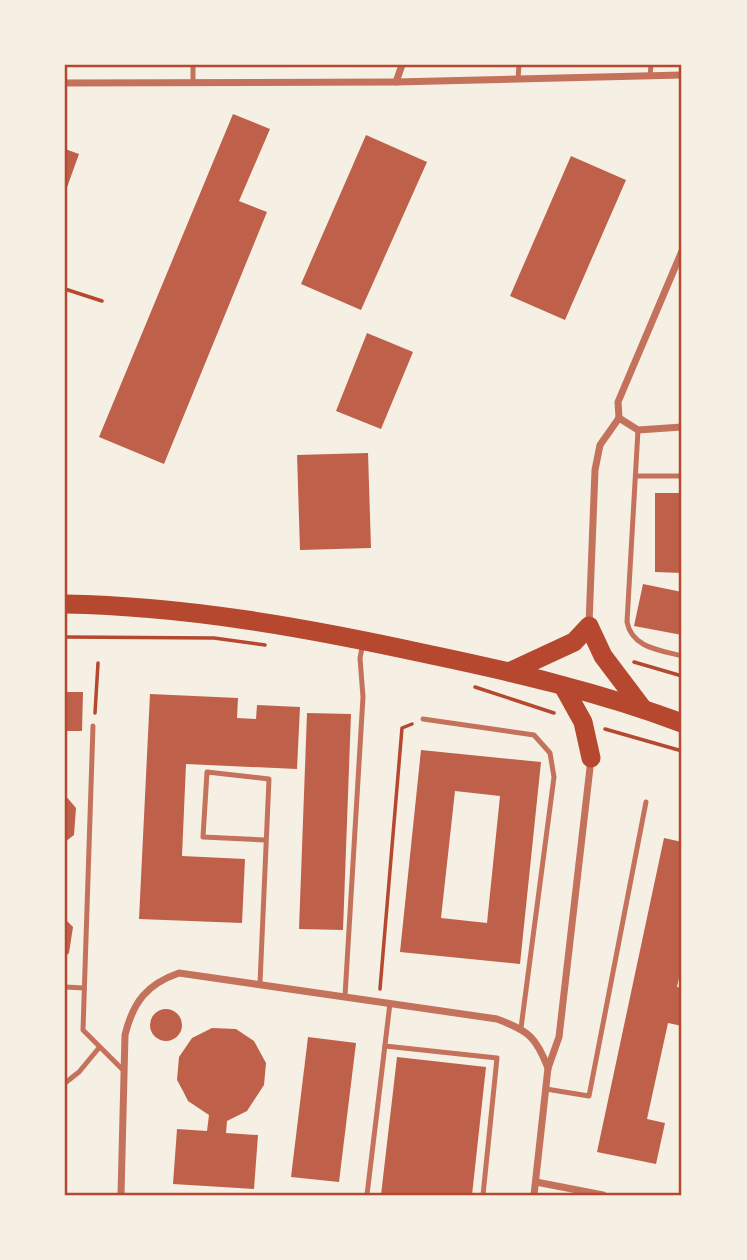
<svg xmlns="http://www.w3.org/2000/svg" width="747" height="1260" font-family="Overpass,sans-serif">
<rect width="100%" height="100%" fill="#f6efe4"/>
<g fill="#bf614a" fill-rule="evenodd">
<polygon points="233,114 270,129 239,201 267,212 164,464 99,437"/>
<polygon points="366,135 427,162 361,310 301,284"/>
<polygon points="65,149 79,154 65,193"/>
<polygon points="571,156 626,180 565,320 510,296"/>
<polygon points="367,333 413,352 381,429 336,411"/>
<polygon points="368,453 371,548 300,550 297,455"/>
<polygon points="655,493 682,493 682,573 655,572"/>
<polygon points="643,584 682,592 682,635 634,626"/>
<polygon points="65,692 83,692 82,731 65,731"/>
<polygon points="150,694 238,698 237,718 256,719 257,705 300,707 297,769 186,764 182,856 245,859 242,923 139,919"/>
<polygon points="307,713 351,714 343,930 299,929"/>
<path d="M421,750L541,762L520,964L400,952ZM455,791L500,796L487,923L441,918Z"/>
<polygon points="65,795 76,808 74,835 65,842"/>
<polygon points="664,838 682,842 682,964 677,987 682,988 682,1026 668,1023 647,1119 665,1123 656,1164 597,1152"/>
<polygon points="65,919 73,927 69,953 65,957"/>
<circle cx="166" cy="1025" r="16"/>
<polygon points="212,1028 236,1029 254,1041 266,1063 264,1085 247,1111 227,1121 226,1133 258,1135 254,1189 173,1184 177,1129 207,1131 209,1115 188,1101 183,1091 177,1080 179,1057 192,1038"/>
<polygon points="308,1037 356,1043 339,1182 291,1177"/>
<polygon points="397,1057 486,1067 472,1195 381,1195"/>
</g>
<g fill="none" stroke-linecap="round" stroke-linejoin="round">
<g stroke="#b5482f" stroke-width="3.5">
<polyline points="65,289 102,301"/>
<polyline points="65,637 214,638 265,645"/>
<polyline points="634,662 682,676"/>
<polyline points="475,687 554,713"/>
<polyline points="95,713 98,663"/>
<polyline points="605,729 682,751"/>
<polyline points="380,989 402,728 412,724"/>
</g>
<g stroke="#c5725c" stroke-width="5">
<polyline points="650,76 651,65"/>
<polyline points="518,79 519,65"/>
<polyline points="193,83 193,65"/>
<path d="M638,430L627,622C632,648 660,650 682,656"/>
<polyline points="636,476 682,476"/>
<polyline points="423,719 534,735 550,753 554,777 521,1028"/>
<polyline points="93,726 83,1030 123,1070"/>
<polyline points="260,983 269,779 207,772 203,837 265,840"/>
<polyline points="65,987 84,988"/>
<polyline points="345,996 363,697 360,658 363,643"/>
<polyline points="385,1046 497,1058 483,1195"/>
<polyline points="65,1083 79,1072 98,1049"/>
<polyline points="546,1089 589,1096 646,802"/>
<polyline points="367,1195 390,1003"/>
</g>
<g stroke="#c5725c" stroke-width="7">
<polyline points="396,82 402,65"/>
<polyline points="65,83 396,82 682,75"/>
<polyline points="619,418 618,402 682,251"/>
<polyline points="619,418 638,430 682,427"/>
<polyline points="589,624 595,470 600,445 619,418"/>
<polyline points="536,1182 603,1195"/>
<path d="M121,1195L125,1035C133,1002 147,984 179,973L497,1019C529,1031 536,1037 548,1068"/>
<polyline points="534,1195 548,1068 559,1037 591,759"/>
</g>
<g stroke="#b5482f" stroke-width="19">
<path d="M65,604C186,606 308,628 427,654C513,672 599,692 682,723"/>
<polyline points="509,672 574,642 589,626 603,656 643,709"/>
<polyline points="563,686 583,722 591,758"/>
</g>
</g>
<rect width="747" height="1260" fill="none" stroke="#f6efe4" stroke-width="133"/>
<rect x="66" y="66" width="614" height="1128" fill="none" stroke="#b5482f" stroke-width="2.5"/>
</svg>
